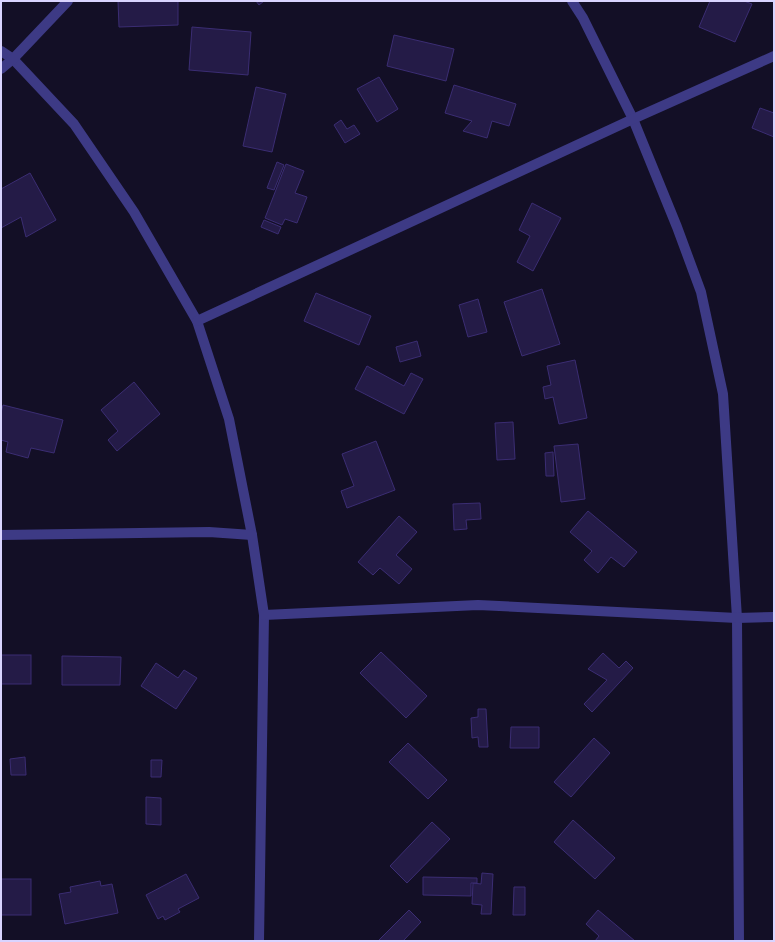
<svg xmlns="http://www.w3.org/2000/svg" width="775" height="942" font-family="'Titillium Web',sans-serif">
<rect width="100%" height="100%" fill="#130f26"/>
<g fill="#241b47" stroke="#3b2d73">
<polygon points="118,1 178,1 178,25 119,27"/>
<polygon points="256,1 264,1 259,5"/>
<polygon points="710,1 744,1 752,4 735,42 699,27"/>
<polygon points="192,27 251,32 248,75 189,70"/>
<polygon points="394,35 454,49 446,81 387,66"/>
<polygon points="379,77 398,109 377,122 357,89"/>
<polygon points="454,85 516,104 509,126 492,121 487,138 463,131 472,121 445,113"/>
<polygon points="256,87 286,94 272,152 243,146"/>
<polygon points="760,108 774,113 774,137 752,128"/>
<polygon points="341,120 347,129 354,125 360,134 345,143 334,125"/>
<polygon points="277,162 284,165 274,190 267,188"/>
<polygon points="286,164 304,171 295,193 307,197 297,223 285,219 282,225 265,218"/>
<polygon points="30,173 56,220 26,237 21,217 1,228 1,189"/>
<polygon points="532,203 561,218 533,271 517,262 530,236 519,230"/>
<polygon points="264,220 281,227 278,234 261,227"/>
<polygon points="542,289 560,344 522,356 504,302"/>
<polygon points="316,293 371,316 359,345 304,321"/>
<polygon points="478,299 487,332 468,337 459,305"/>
<polygon points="417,341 421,356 400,362 396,347"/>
<polygon points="575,360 587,418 559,424 553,397 545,399 543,387 551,385 547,366"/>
<polygon points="367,366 404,386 411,373 423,379 404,414 355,389"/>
<polygon points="134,382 160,414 117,451 108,440 118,431 101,410"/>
<polygon points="3,405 63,420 54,453 31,448 28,458 6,452 8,442 1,440 1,413"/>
<polygon points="513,422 515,459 497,460 495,423"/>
<polygon points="376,441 395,490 347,508 341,491 354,486 342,454"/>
<polygon points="578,444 585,499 561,502 554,446"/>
<polygon points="553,452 554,476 546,476 545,453"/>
<polygon points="480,503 481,519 466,520 467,529 454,530 453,504"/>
<polygon points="588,511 637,552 624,567 611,557 598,573 584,560 592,551 570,532"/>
<polygon points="399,516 417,532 396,555 412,569 399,584 380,568 373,575 358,562"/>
<polygon points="381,652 427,696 406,718 360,673"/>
<polygon points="603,653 619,668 626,661 633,668 592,712 584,704 607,680 588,669"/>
<rect x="1" y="655" width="30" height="29"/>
<polygon points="62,656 121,657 120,685 62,685"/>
<polygon points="156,663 178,678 184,670 197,678 176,709 141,686"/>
<polygon points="478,709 486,709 488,747 479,747 478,737 472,738 471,718 478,717"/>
<polygon points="511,727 539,727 539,748 510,748"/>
<polygon points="594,738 610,753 571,797 554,782"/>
<polygon points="408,743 447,780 428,799 389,762"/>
<polygon points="25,757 26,775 11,775 10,759"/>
<polygon points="151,760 162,760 161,777 151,777"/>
<polygon points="146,797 161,798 161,825 146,824"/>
<polygon points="573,820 615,858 595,879 554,842"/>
<polygon points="432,822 450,839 407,883 390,866"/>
<polygon points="482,873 493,874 491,914 481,914 482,905 472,904 473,883 481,884"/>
<polygon points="186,874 199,898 178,909 180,912 165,920 163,916 158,919 146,895"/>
<polygon points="423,877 477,878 477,883 471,883 471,896 423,895"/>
<rect x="1" y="879" width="30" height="36"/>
<polygon points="100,881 101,886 112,884 118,913 65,924 59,894 71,892 70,887"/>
<polygon points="514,887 525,887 525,915 513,915"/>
<polygon points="409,910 421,922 403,941 378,941"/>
<polygon points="598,910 635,941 595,941 599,936 586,924"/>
</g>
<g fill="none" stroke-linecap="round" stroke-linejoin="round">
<g stroke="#3d3a85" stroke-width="10">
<polyline points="572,1 583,18 633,119 677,227 701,292 723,394 737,618 739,941"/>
<polyline points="1,51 13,59 74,124 134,212 197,321 229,419 252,535 264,615 259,941"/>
<polyline points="1,69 13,59 68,1"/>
<polyline points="197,321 633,119 774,56"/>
<polyline points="1,535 209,532 252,535"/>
<polyline points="264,615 478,605 737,618 774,617"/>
</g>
</g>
<rect width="775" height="942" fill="none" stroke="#d9d4ff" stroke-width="4"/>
</svg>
